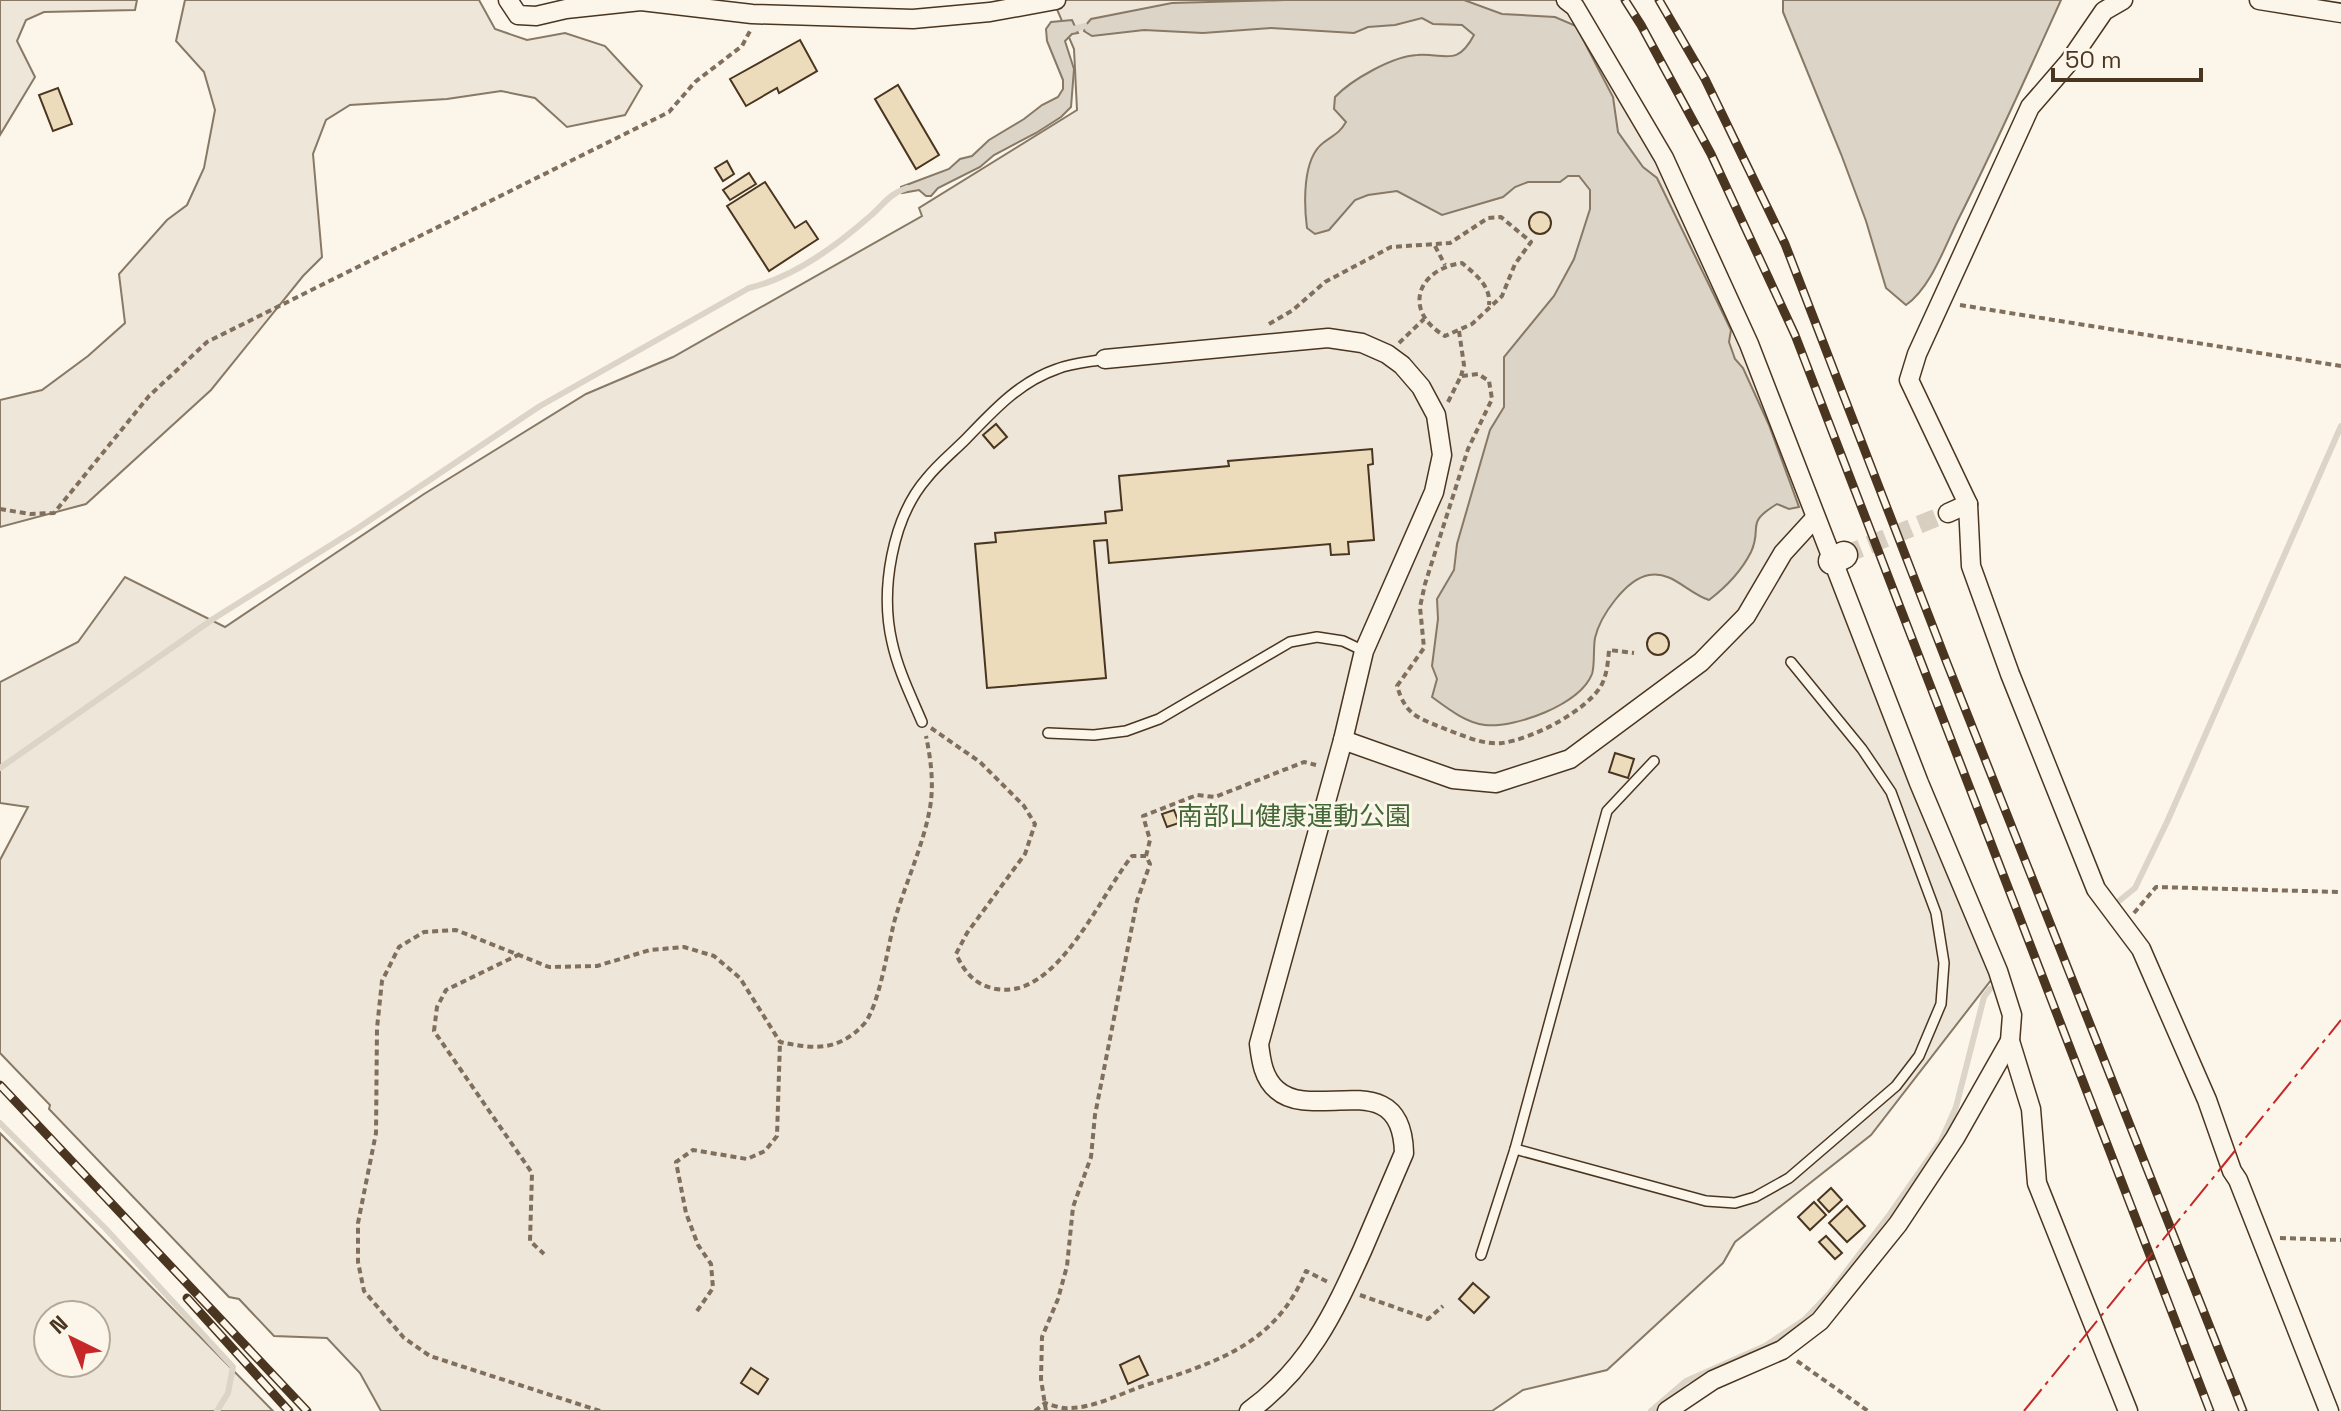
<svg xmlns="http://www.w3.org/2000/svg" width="2341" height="1411" font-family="'Space Grotesk','Noto Sans JP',sans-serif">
<rect width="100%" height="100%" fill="#fbf6e9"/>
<g fill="#ede6d9" stroke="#887966" stroke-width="2" fill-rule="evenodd">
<polygon points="0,0 137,0 135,10 44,12 26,20 17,41 35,77 0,135"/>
<polygon points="185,0 479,0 495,29 527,40 565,33 605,46 642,86 625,115 567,127 535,98 501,91 447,99 350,105 326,120 313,154 322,257 303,276 211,390 86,504 0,527 0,400 42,390 88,356 125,323 119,274 167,220 187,205 204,168 215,110 204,72 176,41"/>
<polygon points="1053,0 1566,0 1664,158 1998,971 1871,1135 1735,1242 1723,1263 1607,1370 1523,1390 1492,1411 381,1411 360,1373 327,1338 274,1336 239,1299 229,1297 49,1109 50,1105 0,1053 0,860 28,807 0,803 0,682 78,642 125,577 225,627 424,494 586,394 673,357 922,216 919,208 1077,110 1074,49"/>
<path d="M0,1133L273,1411H0ZM48,1315H96V1363H48Z"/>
</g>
<g fill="#dcd4c6" stroke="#887966" stroke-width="2">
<path d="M1285,0H1464L1502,14L1555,17L1576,26L1613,97L1618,132L1643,167L1657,178L1731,330L1729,342L1735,359L1743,368L1769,425L1799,507L1789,509L1777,504C1744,524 1763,526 1751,552C1741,572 1726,587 1709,600C1687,593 1673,571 1649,575C1626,579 1600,616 1595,638C1593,649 1595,665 1592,674C1580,705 1515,728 1485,725C1466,723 1447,708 1432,697L1437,679L1432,666L1438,619L1437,599L1454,570L1457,544L1490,430L1504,407V357L1554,296L1574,259L1590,209V190L1579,176H1568L1560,182H1528L1515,187L1503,197L1442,215L1397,191L1368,195L1355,200L1329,230L1315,234L1307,228C1304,205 1302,159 1323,143C1333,135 1339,134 1346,122L1334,109L1335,97C1351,80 1393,56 1417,55C1446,53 1457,67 1474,35L1462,25L1433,24L1422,18L1395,25L1368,27L1354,33L1271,28L1203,33L1144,30L1092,36L1084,31L1085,26L1091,19L1172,3Z"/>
<path d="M1783,0H2061C2027,75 1994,149 1957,222C1944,249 1930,288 1906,305L1886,288L1866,221L1841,154L1783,12Z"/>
<polygon points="1072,20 1078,33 1072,34 1065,41 1074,69 1071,107 1061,117 1036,133 994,155 980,167 938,188 931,196 926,196 919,190 902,193 901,187 949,169 960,159 972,156 989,140 1024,119 1042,105 1058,97 1063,89 1063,80 1047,41 1046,29 1051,22"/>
</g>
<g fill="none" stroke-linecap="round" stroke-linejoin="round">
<g stroke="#dcd4c6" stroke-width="6">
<polyline points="1070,30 1085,26"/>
<path d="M0,768L213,619L358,528L540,406L749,288C792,278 836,246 868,218C883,206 888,194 907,188"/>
<polyline points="2119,901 2135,888 2167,822 2341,426"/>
<polyline points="0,1123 105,1228 233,1367 228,1393 217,1411"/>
<polyline points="1651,1411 1686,1381 1765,1346 1804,1320 1829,1294 1890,1214 1941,1141 1956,1107 1984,997 1990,989"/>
</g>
</g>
<g fill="#ecdcbc" stroke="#4a3520" stroke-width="2">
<polygon points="800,40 817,71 779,93 777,88 746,106 730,79"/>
<polygon points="898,85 939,155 916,169 875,99"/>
<polygon points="58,88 72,124 53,131 39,95"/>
<polygon points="727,161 734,174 723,181 715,168"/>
<polygon points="749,173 756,184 730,200 723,190"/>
<polygon points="765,182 795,228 806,221 818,239 769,271 727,206"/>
<circle cx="1540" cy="223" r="11"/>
<polygon points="996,424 1007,437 994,448 983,435"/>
<polygon points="1372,449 1373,464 1368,465 1374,540 1348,542 1349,554 1331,555 1330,544 1109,563 1107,540 1094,541 1106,678 987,688 975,544 996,542 995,533 1106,523 1105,512 1122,510 1119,476 1229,466 1228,461"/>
<circle cx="1658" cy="644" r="11"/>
<polygon points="1615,753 1634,759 1628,778 1609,772"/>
<polygon points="1174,810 1179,823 1167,827 1162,814"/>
<polygon points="1831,1188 1842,1200 1829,1212 1818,1200"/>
<polygon points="1814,1202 1826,1215 1810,1230 1798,1217"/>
<polygon points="1847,1206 1865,1226 1847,1242 1829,1223"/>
<polygon points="1826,1236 1842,1253 1835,1259 1819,1242"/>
<polygon points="1473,1283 1489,1297 1474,1313 1459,1299"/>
<polygon points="1139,1356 1148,1375 1128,1384 1120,1365"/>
<polygon points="751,1368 768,1379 758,1394 741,1383"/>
</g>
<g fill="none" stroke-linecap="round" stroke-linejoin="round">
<polyline stroke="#d8cfc1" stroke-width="18" stroke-dasharray="18 9" stroke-linecap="butt" points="1844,555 1948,513"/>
<defs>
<g id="lane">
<path d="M922,722C911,696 898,670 892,642C880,590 892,518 927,478C938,464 953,452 966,439C993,411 1019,382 1057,369C1072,363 1090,362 1105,359"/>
<polyline points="1048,733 1094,735 1126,731 1159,719 1290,642 1317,637 1343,641 1364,651"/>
<polyline points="1515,1149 1706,1201 1735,1203 1755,1197 1789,1178 1896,1086 1919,1056 1941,1004 1944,963 1936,913 1891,792 1862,749 1791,662"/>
<polyline points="1481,1255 1515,1149 1607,811 1654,761"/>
</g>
<g id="street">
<polyline points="508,0 518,15 536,16 566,9 641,1 752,14 913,19 990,12 1056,0"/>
<polyline points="1566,0 1575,7 1664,158 1749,344 1919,783 1998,971 2012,1015 2010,1041 2031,1109 2037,1183 2128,1411"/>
<polyline points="2123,0 2104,11 2069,62 2030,107 1917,354 1909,380 1968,504 1971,566 2010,674 2096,889 2141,949 2207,1100 2232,1171 2238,1180 2329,1411"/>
<polyline points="2259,0 2341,13"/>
<path d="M1105,359L1328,338L1362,343L1387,354L1402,365L1421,387L1436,415L1442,455L1434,492L1364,651L1343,740L1259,1044C1261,1060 1263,1078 1277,1090C1314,1123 1402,1063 1404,1153C1390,1186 1376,1218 1362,1251C1333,1315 1308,1368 1249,1411"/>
<polyline points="1948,513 1968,504"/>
<polyline points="1343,740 1453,779 1496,783 1570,759 1701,662 1746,616 1783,553 1815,518"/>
<polyline points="1667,1411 1713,1380 1782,1350 1820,1321 1898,1224 1955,1138 2010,1041"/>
</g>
<polyline id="secondary" points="1832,561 1844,555"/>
</defs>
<use href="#lane" stroke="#4a3520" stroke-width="12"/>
<use href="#street" stroke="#4a3520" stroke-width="21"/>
<use href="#secondary" stroke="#4a3520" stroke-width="29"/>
<g stroke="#7f6f5c" stroke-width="4" stroke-dasharray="6 4" stroke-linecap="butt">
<polyline points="1435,246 1445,265"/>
<polyline points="1960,305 2341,366"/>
<path d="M1269,324L1293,310L1325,282L1391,247L1450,243L1488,218L1501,217L1531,242L1515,264L1502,296L1472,324L1445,336C1402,311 1417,269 1462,263C1476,275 1491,286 1489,305"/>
<polyline points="1459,331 1464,365 1461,376"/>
<polyline points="1399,343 1424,319"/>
<path d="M1448,402L1461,376L1478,374L1489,381L1492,399L1468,449L1425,584L1420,607L1424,648L1397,686C1406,715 1416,717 1443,728C1461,735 1483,745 1502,743C1532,739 1585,712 1601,686C1607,675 1608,662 1609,650L1634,653"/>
<polyline points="0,509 30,514 54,513 149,396 207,342 669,112 695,82 742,46 750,31"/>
<path d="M931,728L980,762L1024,806L1035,824L1025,854L967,933L956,954C965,973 975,985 996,989C1057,1000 1099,897 1132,856H1146L1150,864L1137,901L1095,1115L1091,1157L1073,1207L1067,1266L1058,1299L1042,1337L1041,1379L1046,1411"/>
<polyline points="1146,856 1150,840 1143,816 1197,795 1215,797 1304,762 1316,765"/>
<polyline points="2134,913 2156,887 2341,892"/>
<polyline points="520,954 446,990 437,1007 434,1031 532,1173 530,1241 544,1254"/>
<polyline points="2280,1238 2341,1240"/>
<polyline points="1360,1295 1428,1319 1443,1306"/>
<polyline points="697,1311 713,1288 711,1264 698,1245 686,1213 676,1162 693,1150 747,1159 765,1151 777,1136 780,1042"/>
<polyline points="1797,1361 1868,1411"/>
<path d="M600,1411L430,1356L404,1338L364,1291L358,1262V1223L376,1133L377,1028L382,981L399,947L424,932L456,930L549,967L597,966L650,950L684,947L714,956L740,978L780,1042C813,1049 838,1052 864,1024C880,1005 888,944 895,919C906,882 923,846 930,808C934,784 931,760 926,736"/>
<path d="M1035,1411L1045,1403C1052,1405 1062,1409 1069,1408C1093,1408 1118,1395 1140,1387C1212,1363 1274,1348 1306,1271L1330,1283"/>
</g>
<use href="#lane" stroke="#fbf6e9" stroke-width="9"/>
<use href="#street" stroke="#fbf6e9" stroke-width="18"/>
<use href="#secondary" stroke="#fbf6e9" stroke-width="26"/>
<defs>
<g id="rail">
<polyline points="1625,0 1641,25 1711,154 1795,335 2210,1411"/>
<polyline points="1659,0 1705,79 1785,244 1945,658 2243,1411"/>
<polyline points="0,1085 307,1411"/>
<polyline points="187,1298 289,1411"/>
</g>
</defs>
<use href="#rail" stroke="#4a3520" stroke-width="9"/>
<use href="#rail" stroke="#fbf6e9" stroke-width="6" stroke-dasharray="18" stroke-linecap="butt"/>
<polyline stroke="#c62828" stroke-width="2" stroke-dasharray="28 6 4 6" stroke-linecap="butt" points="2024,1411 2341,1020"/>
</g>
<g text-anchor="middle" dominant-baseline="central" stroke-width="6" stroke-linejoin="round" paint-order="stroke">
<g font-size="26" fill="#436837" stroke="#fbf6e9">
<text x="1294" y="816">南部山健康運動公園</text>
</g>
</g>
<g transform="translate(72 1339) rotate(317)"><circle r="38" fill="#fbf6e9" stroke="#b4a999" stroke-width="2"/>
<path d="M0-6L14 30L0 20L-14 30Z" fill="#c62828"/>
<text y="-12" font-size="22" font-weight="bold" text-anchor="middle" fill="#4a3520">N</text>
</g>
<path d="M2053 68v12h148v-12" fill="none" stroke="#4a3520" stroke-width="4"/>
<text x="2065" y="68" font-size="24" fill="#4a3520" stroke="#fbf6e9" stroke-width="6" paint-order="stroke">50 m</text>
</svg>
